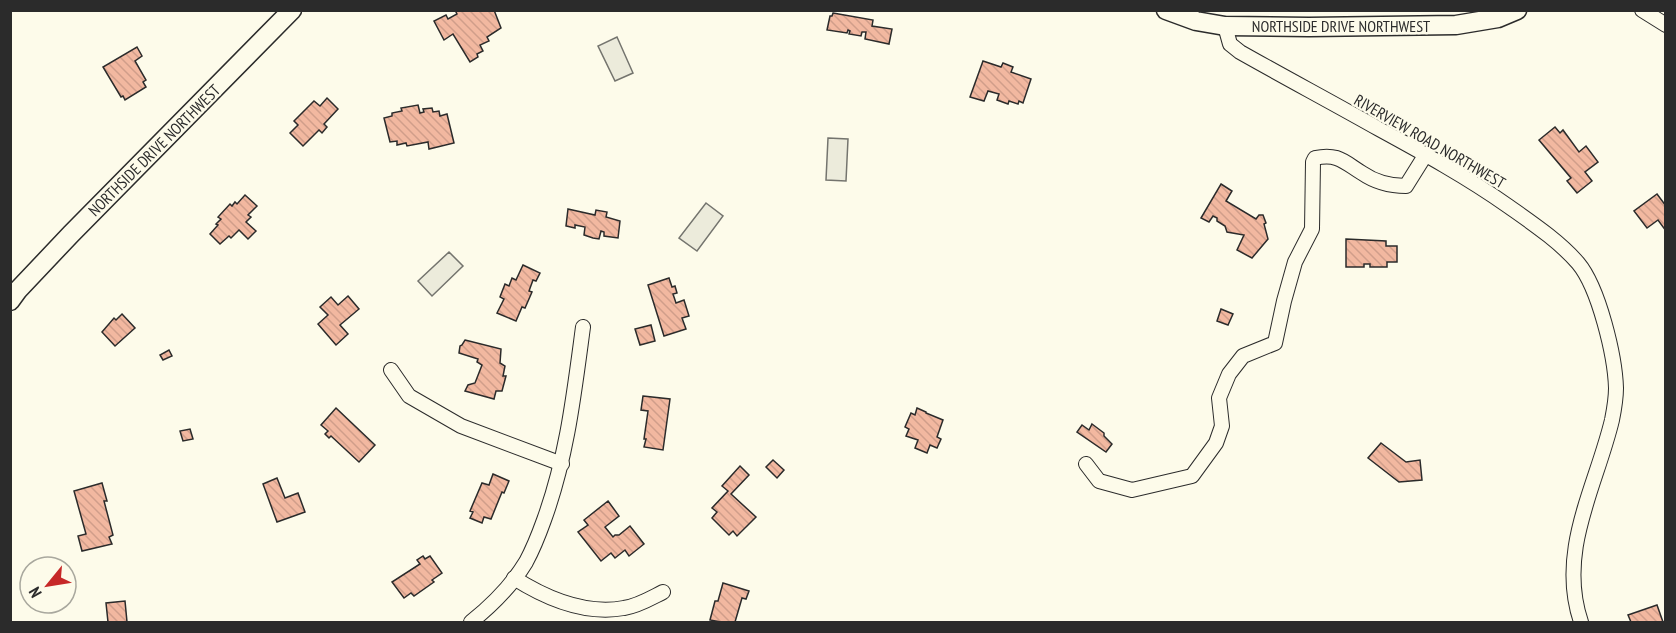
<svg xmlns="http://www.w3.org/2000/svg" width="1676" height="633" font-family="'PT Sans Narrow',sans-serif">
<defs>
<pattern id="building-back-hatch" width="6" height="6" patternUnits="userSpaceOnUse" patternTransform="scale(1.5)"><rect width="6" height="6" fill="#f2b8a0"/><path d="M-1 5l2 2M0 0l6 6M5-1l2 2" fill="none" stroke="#d09e8a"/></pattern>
</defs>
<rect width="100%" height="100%" fill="#fdfbea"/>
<g fill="#ecebdb" stroke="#74746e" stroke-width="1.5">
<polygon points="617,37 633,73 615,81 598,46"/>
<polygon points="828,138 848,139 846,181 826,180"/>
<polygon points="706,203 723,216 697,251 679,238"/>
<polygon points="449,252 463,266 432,296 418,281"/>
</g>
<g fill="url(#building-back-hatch)" stroke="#2b2b2b" stroke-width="1.5">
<polygon points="459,10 494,10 501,28 487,37 489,41 480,45 483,51 477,54 478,57 470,62 453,34 444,40 434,21 446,15 448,19 457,14 456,12"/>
<polygon points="833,13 873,20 872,26 892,29 889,44 865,39 866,32 862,32 861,36 849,34 850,31 848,30 847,33 827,30 830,16 832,16"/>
<polygon points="137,47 142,56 135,61 146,80 143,82 146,87 125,100 123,96 121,97 103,67"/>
<polygon points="983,61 1001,67 1003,63 1013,67 1011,72 1031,79 1023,103 1019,101 1018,104 1009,101 1008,104 997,100 999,94 988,91 984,101 970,97"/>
<polygon points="327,98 338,109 324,124 327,127 322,133 319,130 303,146 290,133 298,125 294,121 314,101 320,106"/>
<polygon points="418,105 420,113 424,112 423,109 432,108 433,112 439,111 440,116 447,114 454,143 429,149 428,142 407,146 406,143 397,145 397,141 390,142 384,118 392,116 392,113 402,111 401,108"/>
<polygon points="1555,127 1560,133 1563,130 1579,152 1586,146 1598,162 1585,172 1592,181 1577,193 1567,181 1571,178 1539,140"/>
<polygon points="1221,184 1232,191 1226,201 1256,219 1259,215 1263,215 1266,223 1264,224 1268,239 1252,258 1237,250 1244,235 1227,232 1225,226 1217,221 1217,218 1213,216 1209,222 1201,218"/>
<polygon points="1657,194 1666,206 1666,231 1658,220 1647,228 1634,211"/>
<polygon points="245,195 257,206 248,215 251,217 246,222 256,231 248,239 239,230 231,238 229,236 220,244 210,234 218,225 216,224 221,219 218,217 230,204 232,206 235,202 237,204"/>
<polygon points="568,209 595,215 596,210 607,212 606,217 620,221 618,238 604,236 604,232 601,231 599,239 593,238 584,235 585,227 575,225 575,228 566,226"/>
<polygon points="1346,239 1386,241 1386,246 1397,246 1397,262 1387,262 1387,267 1370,267 1370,264 1364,264 1364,267 1346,267"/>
<polygon points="523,265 540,273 536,281 533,280 529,291 532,292 525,308 522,307 516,321 497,313 504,299 500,297 505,284 509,286 512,278 516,280"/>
<polygon points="669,278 672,287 675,286 677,293 673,294 676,303 684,300 689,316 682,318 686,329 664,336 648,285"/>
<polygon points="348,296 359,309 340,325 348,334 336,345 318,324 328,315 320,307 331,297 338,305"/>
<polygon points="1221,309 1233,314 1228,325 1217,321"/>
<polygon points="122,314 135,328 115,346 102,332 114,318 116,320"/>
<polygon points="651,325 655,341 640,345 635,329"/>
<polygon points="465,340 501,349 500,363 505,366 503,376 506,376 502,391 496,391 494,399 465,391 468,385 475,383 482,365 477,362 478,359 459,353 460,346 462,345"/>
<polygon points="169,350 172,356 163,360 160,355"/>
<polygon points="643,396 670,399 663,450 644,447 646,439 644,439 648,411 641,410"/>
<polygon points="336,408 375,445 359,462 331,436 329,438 325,434 328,431 321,425"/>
<polygon points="917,408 926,412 926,413 943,420 937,437 941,439 937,448 930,445 927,453 915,448 918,440 906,436 909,429 905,427 911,413 915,415"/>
<polygon points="1092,424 1104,433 1104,436 1112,444 1106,452 1077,432 1082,425 1089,430"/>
<polygon points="190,429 193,439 183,441 180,431"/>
<polygon points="1381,443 1406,462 1420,460 1422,480 1399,482 1368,458"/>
<polygon points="773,460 784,470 777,478 766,467"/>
<polygon points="740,466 749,475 731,494 756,517 737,536 733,531 729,535 712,518 717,512 712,508 728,491 722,486"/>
<polygon points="493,474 509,481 504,493 502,492 491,519 484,517 482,523 470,518 473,512 470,511 482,483 489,485"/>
<polygon points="277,478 285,498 298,493 305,512 277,522 263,484"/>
<polygon points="102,483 107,501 104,501 113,535 109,537 112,544 82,551 78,536 86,534 74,491"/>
<polygon points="608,501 619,516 605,527 613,537 615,535 619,535 630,526 644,544 629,556 625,550 615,558 611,553 601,561 578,532 588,525 584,520"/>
<polygon points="423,556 425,559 430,556 442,573 432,580 434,582 414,596 411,593 404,598 392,582 420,564 417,560"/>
<polygon points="723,583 749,591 746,599 742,598 735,622 721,622 710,620 715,601 718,601"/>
<polygon points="125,601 127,622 108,622 106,603"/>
<polygon points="1657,605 1663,622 1631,622 1628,615"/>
</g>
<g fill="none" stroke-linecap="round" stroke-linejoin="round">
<defs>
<g id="minor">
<polyline points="1642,10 1666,25"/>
<path d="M1225,26L1230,44L1240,52C1286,78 1333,103 1379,129C1423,153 1467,177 1508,206C1532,223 1559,241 1578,263C1599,288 1615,356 1616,388C1616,398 1614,410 1612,420C1596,487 1557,551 1581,622"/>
<polyline points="391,370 409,396 461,426 562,464"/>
<path d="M1086,464L1099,481L1132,490L1192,476L1216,443L1222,426L1219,398L1229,374L1243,356L1275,343L1284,301L1295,262L1312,229L1313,162L1315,158C1338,153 1344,162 1362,173C1375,182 1391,186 1406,186L1426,154"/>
<path d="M514,578C547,599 585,615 624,608C638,606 651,598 663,592"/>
<path d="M471,622C491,606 512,585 526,562C533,549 539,534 544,520C567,457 574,394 583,327"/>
</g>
<g id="major">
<polyline points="1166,10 1196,21 1225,26 1309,27 1456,25 1498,18 1517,10"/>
<polyline points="10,301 18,290 71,234 292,10"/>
</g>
</defs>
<use href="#minor" stroke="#2b2b2b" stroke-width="16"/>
<use href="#major" stroke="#2b2b2b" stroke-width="21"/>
<use href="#minor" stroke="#fdfbea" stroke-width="14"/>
<use href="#major" stroke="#fdfbea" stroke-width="18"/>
</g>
<g text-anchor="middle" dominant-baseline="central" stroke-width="4.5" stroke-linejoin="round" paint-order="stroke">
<g font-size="16" fill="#2b2b2b" stroke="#fdfbea">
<text x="1341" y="26">NORTHSIDE DRIVE NORTHWEST</text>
<text transform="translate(1430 141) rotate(30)">RIVERVIEW ROAD NORTHWEST</text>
<text transform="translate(154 150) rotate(-45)">NORTHSIDE DRIVE NORTHWEST</text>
</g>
</g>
<rect width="1676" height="633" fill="none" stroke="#2b2b2b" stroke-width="24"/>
<g transform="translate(48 585) rotate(240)"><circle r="28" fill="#fdfbea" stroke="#a9a89e" stroke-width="1.5"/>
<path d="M0-4.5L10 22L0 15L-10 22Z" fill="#c62828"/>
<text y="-9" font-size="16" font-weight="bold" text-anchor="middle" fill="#2b2b2b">N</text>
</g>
</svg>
